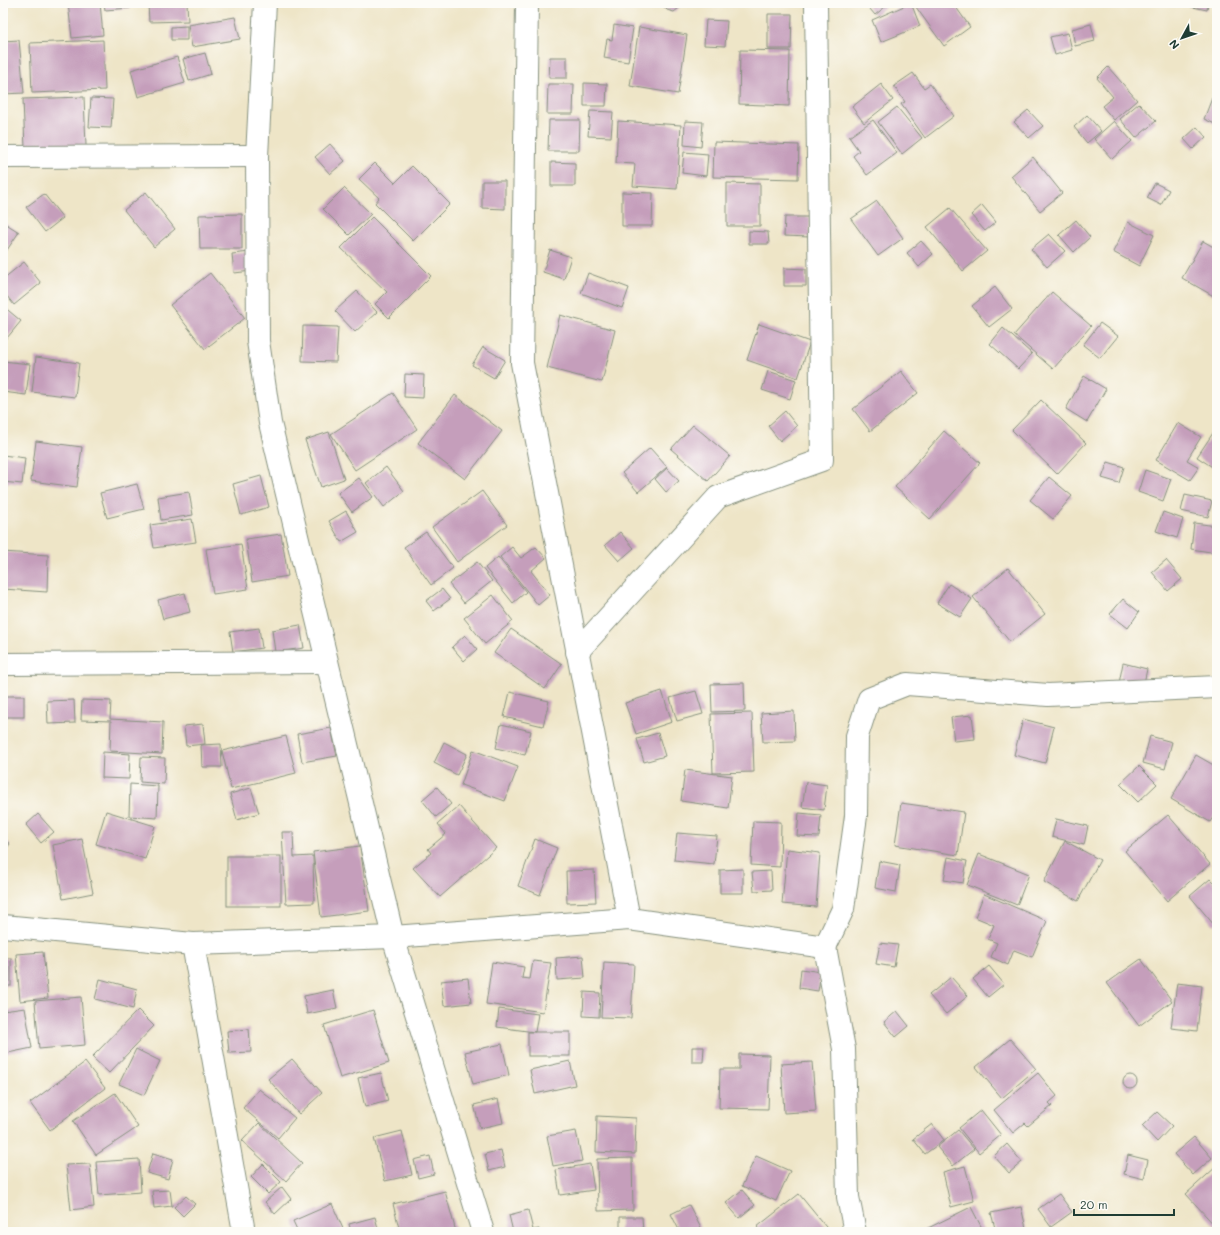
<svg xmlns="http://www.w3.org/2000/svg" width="1220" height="1235" font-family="Mali,sans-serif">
<rect width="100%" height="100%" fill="#fdfcf7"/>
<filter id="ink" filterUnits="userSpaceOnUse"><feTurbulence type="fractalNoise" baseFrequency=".025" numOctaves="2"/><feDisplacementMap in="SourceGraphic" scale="8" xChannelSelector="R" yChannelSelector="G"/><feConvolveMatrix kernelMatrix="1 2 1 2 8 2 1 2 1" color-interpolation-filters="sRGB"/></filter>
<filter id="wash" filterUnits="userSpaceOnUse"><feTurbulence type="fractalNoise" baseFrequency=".012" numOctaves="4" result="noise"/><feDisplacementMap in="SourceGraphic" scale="16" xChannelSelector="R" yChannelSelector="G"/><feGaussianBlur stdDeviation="0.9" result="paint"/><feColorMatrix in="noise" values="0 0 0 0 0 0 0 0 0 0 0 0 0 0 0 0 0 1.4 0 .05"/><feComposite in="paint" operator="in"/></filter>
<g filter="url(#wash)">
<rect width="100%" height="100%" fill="#eee5c7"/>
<g id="blocks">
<g fill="#c59ebb">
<polygon points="68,3 100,3 103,35 72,38"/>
<polygon points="104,3 129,3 130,8 105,10"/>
<polygon points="148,3 187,3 188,21 149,22"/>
<polygon points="661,3 682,3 679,8 674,12 667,10 662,5"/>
<polygon points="865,3 890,3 875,15"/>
<polygon points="911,3 920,26 881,42 872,20"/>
<polygon points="913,3 953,3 970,27 944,46"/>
<polygon points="1174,3 1208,3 1207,10"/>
<polygon points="768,14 792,14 791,49 768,49"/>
<polygon points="235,17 240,39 192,47 188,25"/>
<polygon points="706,20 727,21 725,46 704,45"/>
<polygon points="1091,24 1095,41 1075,46 1072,29"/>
<polygon points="614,25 633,28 628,62 604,58 607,39 612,40"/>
<polygon points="187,26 187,40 171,40 171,27"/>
<polygon points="639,27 687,35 678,94 630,86"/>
<polygon points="1068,33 1072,50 1055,55 1050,37"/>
<polygon points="19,40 24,93 3,94 3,41"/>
<polygon points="103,40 105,90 32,93 30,43"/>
<polygon points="740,50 790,51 789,106 739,104"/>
<polygon points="205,53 211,74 189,81 183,59"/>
<polygon points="177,57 185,83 138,97 131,70"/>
<polygon points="550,57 567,57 567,78 549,78"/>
<polygon points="1108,67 1137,100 1114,120 1102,106 1113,97 1097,78"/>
<polygon points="913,73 924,88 930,84 954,116 925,138 901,104 905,102 894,86"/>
<polygon points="584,83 607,84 606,106 584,106"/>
<polygon points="548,84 574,84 573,114 547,114"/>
<polygon points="881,84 893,100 864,123 852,107"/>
<polygon points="84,97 86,146 25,148 23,99"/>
<polygon points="91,98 113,99 111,128 89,127"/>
<polygon points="1212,98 1217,100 1217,125 1204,119"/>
<polygon points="1139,103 1156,121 1136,138 1120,119"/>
<polygon points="897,107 922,138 902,154 878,122"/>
<polygon points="1028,110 1043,126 1029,138 1014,122"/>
<polygon points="590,111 613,112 611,137 588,136"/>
<polygon points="1087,115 1101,131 1087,143 1074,127"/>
<polygon points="549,120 580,120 579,151 548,151"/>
<polygon points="873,120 897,153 867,175 853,156 859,151 849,137"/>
<polygon points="618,121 681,125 677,189 633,186 635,164 616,163"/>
<polygon points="685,121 703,122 701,147 684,145"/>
<polygon points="1114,121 1132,141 1112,159 1094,139"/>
<polygon points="1197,127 1206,137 1193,149 1184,139"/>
<polygon points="714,142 799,145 798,179 713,177"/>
<polygon points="330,144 345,161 330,174 315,157"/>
<polygon points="684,152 708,154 706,176 682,173"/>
<polygon points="1033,157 1062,193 1040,211 1011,176"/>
<polygon points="551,162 575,163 575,186 551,186"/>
<polygon points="375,163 395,183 412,166 450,204 413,241 375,203 379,198 359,179"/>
<polygon points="482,181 505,181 505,209 482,208"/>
<polygon points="727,183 760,184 760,226 727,226"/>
<polygon points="1155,183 1169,190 1161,205 1147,198"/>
<polygon points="344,188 371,214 349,235 323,209"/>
<polygon points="146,192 175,229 154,247 124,210"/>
<polygon points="622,192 653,193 652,226 622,226"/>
<polygon points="44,194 63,218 45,232 26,207"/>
<polygon points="877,201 903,238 878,256 851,219"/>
<polygon points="982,205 996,222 985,231 971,215"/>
<polygon points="950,208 987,251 963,271 927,227"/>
<polygon points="242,214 242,249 200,249 199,215"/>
<polygon points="372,217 431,276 389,318 375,304 387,292 341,248"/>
<polygon points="785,217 810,217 810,237 784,236"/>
<polygon points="1076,220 1090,237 1074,252 1059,235"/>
<polygon points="3,222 19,232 3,256"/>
<polygon points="1128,222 1154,235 1139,266 1113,252"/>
<polygon points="749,231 768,232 769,244 749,244"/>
<polygon points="1049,234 1065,251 1047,267 1031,249"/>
<polygon points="921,241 933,254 919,267 907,253"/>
<polygon points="1203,241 1217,249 1217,298 1182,278"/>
<polygon points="550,250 571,257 564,279 543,272"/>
<polygon points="250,252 252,271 234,273 232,254"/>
<polygon points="24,262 41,283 14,305 3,291 3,279"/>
<polygon points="784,268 806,269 806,286 784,286"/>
<polygon points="210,273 245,318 205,349 170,305"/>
<polygon points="588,273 629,288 622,308 581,293"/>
<polygon points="995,287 1012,309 989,327 972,306"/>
<polygon points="357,291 377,312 355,332 335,311"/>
<polygon points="1052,292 1091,326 1053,369 1014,335"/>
<polygon points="3,306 21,321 7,338 3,335"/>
<polygon points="560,315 615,330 602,382 547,368"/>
<polygon points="1100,323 1118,336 1100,358 1083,345"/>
<polygon points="759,324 810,342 798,378 747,360"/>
<polygon points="303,326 338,327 336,362 302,361"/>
<polygon points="1003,328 1032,354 1018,369 990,344"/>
<polygon points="483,347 505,360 494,378 472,365"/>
<polygon points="36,357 79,363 75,397 32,392"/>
<polygon points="3,361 30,364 26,395 3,392"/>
<polygon points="768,371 796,380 790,399 762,390"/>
<polygon points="901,371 918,393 870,431 853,409"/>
<polygon points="405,374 424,375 423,398 404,397"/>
<polygon points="1084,376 1106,389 1087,422 1066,409"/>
<polygon points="393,393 417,429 355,470 331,434"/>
<polygon points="455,395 502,431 465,479 418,443"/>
<polygon points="1041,400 1086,443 1057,474 1012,430"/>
<polygon points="785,411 797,426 780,441 768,426"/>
<polygon points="1178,423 1201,437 1187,460 1199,467 1190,480 1156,460"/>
<polygon points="693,425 730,456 708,481 671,449"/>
<polygon points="1217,427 1217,470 1197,457"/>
<polygon points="944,431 980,463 930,519 895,487"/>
<polygon points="329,432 344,479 321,487 305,440"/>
<polygon points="36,441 82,447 77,487 31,481"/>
<polygon points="650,448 667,467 638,492 622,473"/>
<polygon points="3,455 25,458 22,484 3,482"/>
<polygon points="1108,462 1124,467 1119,483 1102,478"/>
<polygon points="386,467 404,491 384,507 366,483"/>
<polygon points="667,468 679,481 666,492 655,479"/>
<polygon points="1145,470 1171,479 1163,501 1138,492"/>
<polygon points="261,476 269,507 241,515 233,484"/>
<polygon points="1049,477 1072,496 1053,519 1030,500"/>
<polygon points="359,478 373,497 352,512 338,493"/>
<polygon points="137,484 144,509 107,518 100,493"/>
<polygon points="482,491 507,525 457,562 432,527"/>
<polygon points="189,492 193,515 161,520 158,497"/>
<polygon points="1185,495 1212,501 1208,517 1181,511"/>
<polygon points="346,511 358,532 341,542 329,521"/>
<polygon points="1163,512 1183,519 1177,538 1156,531"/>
<polygon points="192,519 196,542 154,548 150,525"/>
<polygon points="1194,523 1217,526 1217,553 1191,549"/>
<polygon points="426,532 453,568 431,585 404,547"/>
<polygon points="620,532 634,548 619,561 605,545"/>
<polygon points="281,534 288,576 252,582 246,539"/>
<polygon points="241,544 248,589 213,594 206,549"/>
<polygon points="512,547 521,558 536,547 546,558 531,571 550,595 538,605 500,557"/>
<polygon points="3,552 48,555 47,592 3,589"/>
<polygon points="498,557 526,592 513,603 485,568"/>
<polygon points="1166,560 1182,579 1168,591 1152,572"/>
<polygon points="477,562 492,581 464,603 449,584"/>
<polygon points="1008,568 1045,614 1010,642 973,597"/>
<polygon points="949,584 972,599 960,617 937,603"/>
<polygon points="442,589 450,599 434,611 426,601"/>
<polygon points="185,593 190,612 163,619 158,600"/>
<polygon points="493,595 513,621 485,644 464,618"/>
<polygon points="1123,599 1139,612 1128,628 1110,614"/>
<polygon points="300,625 304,648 275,652 272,630"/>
<polygon points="259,628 262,648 233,652 230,632"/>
<polygon points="511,629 562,664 545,689 494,653"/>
<polygon points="465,635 477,649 464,661 452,647"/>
<polygon points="1123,663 1147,669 1143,688 1119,683"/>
<polygon points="744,683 745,711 712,712 711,684"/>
<polygon points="662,691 672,722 636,734 625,703"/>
<polygon points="696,691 703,714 677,721 670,698"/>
<polygon points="510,692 549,701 543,726 504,717"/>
<rect x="3" y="696" width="21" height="21"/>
<polygon points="74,700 75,723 48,724 47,701"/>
<polygon points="82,700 111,701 110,719 163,722 162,754 110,751 111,721 81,720"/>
<polygon points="794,711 795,741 763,742 761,713"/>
<polygon points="752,713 754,772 713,773 711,714"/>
<polygon points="972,715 975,739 954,741 951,717"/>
<polygon points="1023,719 1054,727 1045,763 1014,755"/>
<polygon points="203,724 205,744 186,746 184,726"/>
<polygon points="501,724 531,731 525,755 496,748"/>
<polygon points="331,728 337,756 302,762 297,734"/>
<polygon points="658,733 665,756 644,762 637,739"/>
<polygon points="286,736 296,773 231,789 222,751"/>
<polygon points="1150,736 1172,742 1165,769 1143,763"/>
<polygon points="444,742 467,754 457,775 434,763"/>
<polygon points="221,744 222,767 202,767 201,745"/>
<polygon points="473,750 518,767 505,801 461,785"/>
<polygon points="103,752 130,754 129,779 102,778"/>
<polygon points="1196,755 1217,767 1217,811 1210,822 1171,799"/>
<polygon points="141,757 165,758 164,784 140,782"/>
<polygon points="1139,766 1157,784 1138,802 1120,784"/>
<polygon points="685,770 732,776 728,808 681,801"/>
<polygon points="806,782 827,785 824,810 802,807"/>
<polygon points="130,784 158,786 157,818 129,816"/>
<polygon points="437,787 451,804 436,817 422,800"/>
<polygon points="251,788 259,813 237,820 230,794"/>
<polygon points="901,803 964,812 958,855 895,845"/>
<polygon points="459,806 496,848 440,897 413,868 431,853 428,849 446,834 438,824"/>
<polygon points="106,811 155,826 145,859 96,844"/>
<polygon points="799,813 821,815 819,837 797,836"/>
<polygon points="38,814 54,832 41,843 26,825"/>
<polygon points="1168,815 1210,864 1167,901 1125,851"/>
<polygon points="1056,819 1088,826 1084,845 1052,837"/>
<polygon points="753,821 781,822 780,867 751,865"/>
<polygon points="282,832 293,832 294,857 313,856 314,903 286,904"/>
<polygon points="677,833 717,836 714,864 674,860"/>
<polygon points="3,838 10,844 3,853"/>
<polygon points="82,839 93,893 63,899 53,845"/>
<polygon points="535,839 557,848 540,895 518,886"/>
<polygon points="1065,841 1100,860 1078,901 1044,882"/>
<polygon points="360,846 369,911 321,917 313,852"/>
<polygon points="787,849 820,853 816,907 782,904"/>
<polygon points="979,854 1029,874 1017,905 967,885"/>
<rect x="227" y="856" width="54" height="50"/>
<polygon points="948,857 967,861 963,883 944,880"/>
<polygon points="879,861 900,865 896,892 875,888"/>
<polygon points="743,869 743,893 720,893 720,870"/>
<polygon points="594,870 596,902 567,903 566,871"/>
<polygon points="771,871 772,890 754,891 752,872"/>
<polygon points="1210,879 1217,886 1217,923 1214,925 1190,896"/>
<polygon points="984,894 1047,921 1032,957 1014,950 1008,965 991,957 997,943 988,939 994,925 975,917"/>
<polygon points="880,943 898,945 894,967 876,964"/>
<polygon points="43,952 48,998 20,1001 16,954"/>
<polygon points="583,956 585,978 557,980 556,958"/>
<rect x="3" y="958" width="8" height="28"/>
<polygon points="1141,959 1172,1001 1139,1026 1107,983"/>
<polygon points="533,961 551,963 543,1012 486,1004 492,962 524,967 522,978 530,979"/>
<polygon points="604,962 634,964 631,1018 601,1017"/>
<polygon points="989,966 1004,984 988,997 973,979"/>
<polygon points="801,969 821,972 818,991 799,988"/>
<polygon points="951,977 968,996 946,1014 929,995"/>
<polygon points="468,978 471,1003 444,1006 441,981"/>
<polygon points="100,979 137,989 133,1009 95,999"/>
<polygon points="1177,983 1202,986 1197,1031 1171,1028"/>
<polygon points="333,990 337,1008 307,1014 304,996"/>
<polygon points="584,992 600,993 599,1017 583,1016"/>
<polygon points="81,997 85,1045 39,1049 35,1001"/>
<polygon points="25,1008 32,1048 3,1054 3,1011"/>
<polygon points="499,1009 538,1014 535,1032 497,1027"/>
<polygon points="138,1010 154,1026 109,1073 92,1057"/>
<polygon points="373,1010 389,1063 340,1078 324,1025"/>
<polygon points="897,1011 909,1026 896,1037 884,1022"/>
<polygon points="249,1029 251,1052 229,1053 227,1031"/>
<rect x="528" y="1032" width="42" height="24"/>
<polygon points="1010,1039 1036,1069 1002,1098 976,1067"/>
<polygon points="502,1044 509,1075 473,1084 465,1052"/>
<polygon points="692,1047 704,1047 703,1062 692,1062"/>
<polygon points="136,1049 160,1061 144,1095 119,1084"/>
<polygon points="739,1054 770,1055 768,1109 719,1108 720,1069 739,1069"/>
<polygon points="292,1059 322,1093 299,1114 268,1079"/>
<polygon points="570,1061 575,1085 535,1094 530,1070"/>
<polygon points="85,1062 105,1088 50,1130 30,1103"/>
<polygon points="812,1062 816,1111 784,1113 781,1064"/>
<polygon points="381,1073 388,1101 365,1107 358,1078"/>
<polygon points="1038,1073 1057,1096 1049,1103 1052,1106 1028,1126 1025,1123 1013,1133 994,1110"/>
<circle cx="1130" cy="1082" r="7"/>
<polygon points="259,1089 295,1118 278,1138 243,1108"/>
<polygon points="115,1093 138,1127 96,1155 73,1121"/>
<polygon points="498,1099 503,1123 480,1128 474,1105"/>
<polygon points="981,1110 1001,1135 979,1153 959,1128"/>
<polygon points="1157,1112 1172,1126 1157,1142 1142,1126"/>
<polygon points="597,1116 636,1118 635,1154 596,1152"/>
<polygon points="259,1123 302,1163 286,1181 242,1141"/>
<polygon points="932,1124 944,1140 925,1154 913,1139"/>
<polygon points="958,1130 974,1149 953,1166 937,1147"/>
<polygon points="402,1131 412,1175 385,1181 374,1138"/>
<polygon points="576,1131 582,1161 553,1166 547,1136"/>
<polygon points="1194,1137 1212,1158 1193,1175 1174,1154"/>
<polygon points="1007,1144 1022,1162 1009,1173 994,1156"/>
<polygon points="501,1150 505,1167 489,1171 485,1154"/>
<polygon points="153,1153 173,1159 168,1179 147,1173"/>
<polygon points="1128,1155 1148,1160 1144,1179 1124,1174"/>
<polygon points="430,1156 434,1174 418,1178 414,1160"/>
<polygon points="756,1156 790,1171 776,1201 742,1186"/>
<polygon points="632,1158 633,1210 598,1211 597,1159"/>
<polygon points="139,1159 141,1192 99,1195 96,1162"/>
<polygon points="90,1164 94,1207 71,1210 66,1165"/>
<polygon points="263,1164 281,1182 268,1194 251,1177"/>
<polygon points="590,1164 594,1190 560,1195 556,1170"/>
<polygon points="965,1166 974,1201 951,1207 943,1172"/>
<polygon points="1217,1166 1217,1228 1186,1194"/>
<polygon points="282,1187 291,1199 275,1214 265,1202"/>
<polygon points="170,1190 172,1206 154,1208 152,1191"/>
<polygon points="742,1190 755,1205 739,1218 726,1203"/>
<polygon points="445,1191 456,1232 400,1232 393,1204"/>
<polygon points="799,1194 830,1232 761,1232 757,1227"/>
<polygon points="1059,1194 1072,1212 1051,1227 1038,1209"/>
<polygon points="186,1196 195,1204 183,1216 174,1207"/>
<polygon points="332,1204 344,1231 298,1232 293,1221"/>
<polygon points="689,1205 703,1232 680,1232 671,1214"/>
<polygon points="971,1207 984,1232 920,1232"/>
<polygon points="1021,1207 1027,1232 996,1232 991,1213"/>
<polygon points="528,1210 533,1230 539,1229 540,1232 513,1232 509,1215"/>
<polygon points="375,1217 379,1232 351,1232 349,1224"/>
<polygon points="620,1217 642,1217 643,1232 620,1232"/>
</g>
</g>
</g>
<g filter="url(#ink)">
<use href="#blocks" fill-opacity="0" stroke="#86917e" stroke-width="1"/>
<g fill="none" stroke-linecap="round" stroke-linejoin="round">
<defs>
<g id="minor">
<polyline points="265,3 257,156 258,341 270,423 393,937 483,1232"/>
<polyline points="527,3 522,363 629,919"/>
<polyline points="3,157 257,156"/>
<polyline points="577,652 718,497 822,460 816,3"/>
<polyline points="3,664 326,662"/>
<polyline points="3,926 193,944 393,937 629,919 825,947 843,909 856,816 857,736 869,699 907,684 1048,695 1217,687"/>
<polyline points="193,944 244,1232"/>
<polyline points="825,947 844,1049 848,1197 855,1232"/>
</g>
</defs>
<use href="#minor" stroke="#86917e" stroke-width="24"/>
<use href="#minor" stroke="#fff" stroke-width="22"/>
</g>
</g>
<rect width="1220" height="1235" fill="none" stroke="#fdfcf7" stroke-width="16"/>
<g transform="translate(1182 38) rotate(230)" stroke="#fdfcf7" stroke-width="3" paint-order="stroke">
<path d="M0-3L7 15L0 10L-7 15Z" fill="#1f3d34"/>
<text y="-6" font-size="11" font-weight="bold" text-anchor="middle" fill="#1f3d34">N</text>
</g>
<path d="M1074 1209v6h100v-6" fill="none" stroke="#1f3d34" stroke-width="2"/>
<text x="1080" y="1209" font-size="12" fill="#1f3d34" stroke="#fdfcf7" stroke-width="3" paint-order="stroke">20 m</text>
</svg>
